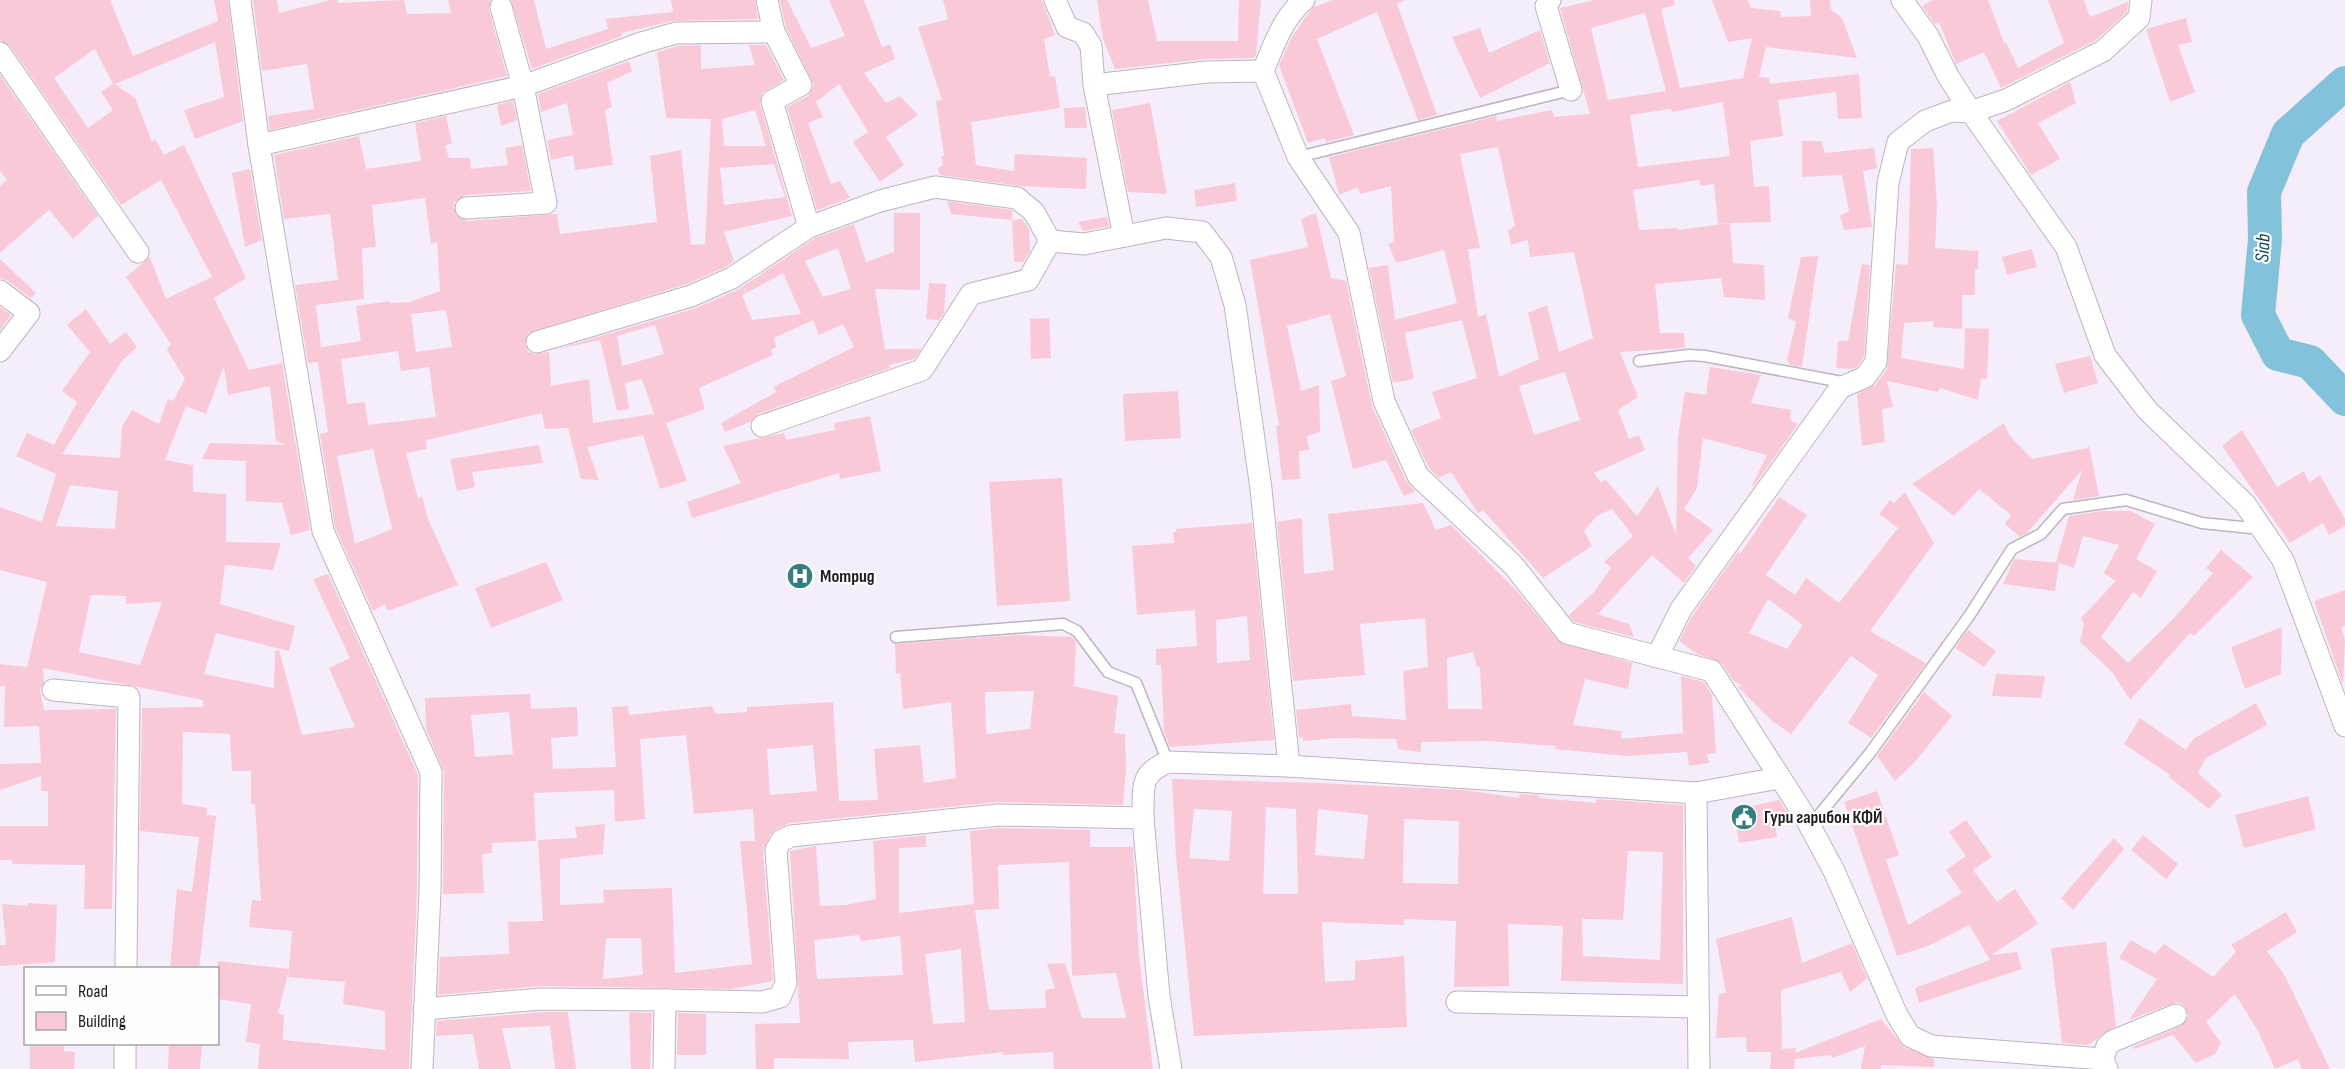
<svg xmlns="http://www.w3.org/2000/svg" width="2345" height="1069" font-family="'Sofia Sans Condensed',sans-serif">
<rect width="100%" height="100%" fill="#f6edfb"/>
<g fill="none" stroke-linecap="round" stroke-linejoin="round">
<polyline stroke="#82c2da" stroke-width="34" points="2345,83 2288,134 2264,192 2265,239 2258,315 2278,354 2310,362 2345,399"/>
</g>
<g fill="#fac9d8" fill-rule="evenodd">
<path d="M0,0H110L133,56L218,21L214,0H228L243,121L195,139L184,110L224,97L215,42L115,84L135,98L152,142L155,139L164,155L184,145L246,278L214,298L249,370L282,363L310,530L291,535L282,503L246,501V461L202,459L210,443L286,445L276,441L270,386L228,395L224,366L206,414L186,406L165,460L193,465V492L226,494V542L281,543L273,570L225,565L220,604L295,626L289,651L216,633L204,674L274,688L275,651L279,650L302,735L355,727L329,668L350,658L313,579L328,574L418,775L417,892L409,1069H258L260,1044L246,1042L251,1004L218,999V961L289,969L292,931L249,927L252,900L261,901L255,804H251V771H232L230,734L183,732L182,804L207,808V815L216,816L199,969H170L177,889L192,892L199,837L140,831L142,708L203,707V700L43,668L44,682L40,689L44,710L116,709L112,909H84L85,865L12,864V860H0V826H48V791H41V776L0,790V764L41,763L39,726L4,727L5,686H0V664L27,667L47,582L0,570V507L42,522L56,474L16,456L27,433L54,445L77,402L62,391L90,352L67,325L86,309L110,344L126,332L137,347L122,361L62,454L120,458L122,427L132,410L159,424L168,399L173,401L185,379L167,350L171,344L126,277L150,257L166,299L212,277L161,180L121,205L10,46L0,40ZM95,49L113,84L101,92L113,110L88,128L54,78ZM70,485L118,491L115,529L56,526ZM91,595L126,596V604L162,602L140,665L79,652ZM289,970L288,977L345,982L343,1004L385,1011V1050L283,1040L284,1015L278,1013Z"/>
<polygon points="253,0 277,0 279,13 331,0 338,0 339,3 404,0 407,14 451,13 448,0 491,0 489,10 507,76 270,130 268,116 314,109 307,64 262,71"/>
<polygon points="511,0 534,0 546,49 608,29 606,19 673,12 671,0 755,0 758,19 673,21 621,33 622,36 532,69"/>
<polygon points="780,0 787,0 811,48 845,36 829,0 864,0 882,47 890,44 895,59 864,73 886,103 900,96 918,115 886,137 904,165 880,182 853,142 868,132 839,84 816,102 823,117 808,123 831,184 840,181 850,198 817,210 787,107 808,96 814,85 786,28"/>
<polygon points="943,0 1042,0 1055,35 1044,39 1050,77 1055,76 1060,108 971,122 976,165 1014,171 1015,154 1087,158 1086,189 1020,186 940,175 938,168 943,165 941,157 944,156 936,101 942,100 918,27 948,19"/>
<polygon points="1097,0 1148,0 1157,41 1238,41 1239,0 1261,0 1256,54 1254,58 1206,59 1115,69 1103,39"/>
<polygon points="1333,0 1405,0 1397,4 1437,115 1418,120 1377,12 1317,39 1354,135 1326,142 1325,138 1308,143 1279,65 1291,39 1306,16 1314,7"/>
<path d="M1595,0H1674L1675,5L1661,9L1680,88L1743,78L1752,38L1728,42L1712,0H1747L1751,8L1780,11L1781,17L1811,16L1810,0H1830L1831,10L1842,18L1857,58L1766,47L1759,77L1769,78L1770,84L1859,74L1862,118L1838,119L1836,92L1778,100L1783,136L1750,141L1754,187L1769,186L1771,222L1730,223L1733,263L1764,265L1765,300L1724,297L1721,278L1655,284L1660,333H1684L1685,348L1620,352L1638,397L1618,410L1629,439L1639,435L1645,450L1594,473L1601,483L1605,479L1637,516L1658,486L1676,535L1678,437L1685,392L1706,395L1710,367L1761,375L1751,403L1791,410L1790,420L1798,424L1754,486L1752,485L1767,455L1703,438L1697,488L1684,509L1713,530L1688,558L1696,566L1684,583L1652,555L1598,614L1629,624L1634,637L1574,622L1569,615L1594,592L1611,568L1604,562L1633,536L1612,509L1597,516L1584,531L1592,546L1543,578L1483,510L1478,513L1451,472L1439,478L1429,468L1411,430L1441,418L1432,392L1477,378L1462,320L1405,333L1414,379L1393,383L1369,268L1388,265L1395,320L1457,303L1444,250L1396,263L1388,244L1394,242L1391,186L1360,194L1358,187L1339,195L1329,157L1496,116L1497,121L1551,110L1555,117L1590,114L1560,8ZM1645,13L1666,91L1608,100L1591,28ZM1723,102L1730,156L1638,167L1630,115L1671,109L1672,112ZM1498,147L1515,226L1508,230L1511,245L1528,240L1530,257L1574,252L1593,338L1559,352L1547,305L1528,313L1539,359L1499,377L1486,314L1478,317L1468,249L1480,248L1460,154ZM1699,180L1701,186L1714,184L1718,224L1730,223L1678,230V228L1639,230L1633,190ZM1565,372L1580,420L1534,435L1519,386Z"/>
<polygon points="1933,0 1988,0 2004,43 2006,42 2018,68 2064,43 2048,0 2084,0 2090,17 2128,2 2127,12 2096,40 2001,88 1984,52 1956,64 1939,22 1935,24 1922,6"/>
<polygon points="2186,18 2192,42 2178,45 2195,92 2170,102 2146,29"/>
<polygon points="1480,28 1489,53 1540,30 1550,63 1480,98 1452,37"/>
<path d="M701,45V69L755,65L749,45H766L784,80L762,93L760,104L792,216L724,232L734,261L726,267L687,284L528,333L525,345L529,352L535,354L549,352L551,386L589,379L593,423L654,414L642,379L625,383L629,409L617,411L600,340L557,349L696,308L739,289L815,238L854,224L866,262L894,252V213H920V290L875,289L885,349H921L914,359L889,365L890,368L758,414L750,422L725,432L721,423L776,392L773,387L854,347L843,324L819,335L813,320L774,338L776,347L771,350L773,355L699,388L705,409L666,423L687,481L660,489L643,435L587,447L599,480L581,479L568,428L545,429L542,413L426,440L427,449L406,453L418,499L422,496L428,519L458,585L388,611L385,604L373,611L335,527L320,434L328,432L318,362L308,363L295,285L338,280L330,214L284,219L274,155L359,136L366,169L421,161L415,123L446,116L452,143L445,146L449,158H470L471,169L508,165L505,148L522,145L531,191L465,195L454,203L456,215L467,221L557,214L560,234L657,222L650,156L681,150L691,245L705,244L711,119L666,118L657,52L678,46ZM755,110L766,146H724L722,119ZM774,164L785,197L724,205L720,168ZM425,198L431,244L437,242L440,291L410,302L390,303V301L356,306L361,341L321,347L316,305L364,299L362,248L376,247L372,205ZM838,248L851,289L823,297L805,261ZM783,273L801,314L752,320L742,295L746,293L743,287L747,293ZM446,310L452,347L416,352L411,314ZM655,325L664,354L622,366L617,336ZM398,351L401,371L429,367L436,417L368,425L365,402L347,404L341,359ZM373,449L392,529L355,544L337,456Z"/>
<polygon points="629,61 632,71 607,83 612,107 605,110 613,165 575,170 573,155 551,160 547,140 573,135 567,103 541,112 538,94"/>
<polygon points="0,75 98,216 73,239 49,210 0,253 0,186 7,180 0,171"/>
<polygon points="2070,82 2076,103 2038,123 2060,159 2031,175 1997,121"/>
<polygon points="513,101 517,120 501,126 497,105"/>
<polygon points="1150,103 1167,194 1128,192 1112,110"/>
<polygon points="1085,107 1087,128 1065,128 1064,108"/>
<polygon points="1802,141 1821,141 1825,153 1874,148 1877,168 1863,171 1872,227 1844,230 1840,216 1849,211 1842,175 1802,177"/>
<polygon points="1933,148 1937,205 1935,248 1978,251 1978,269 1975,269 1975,295 1962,295 1962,329 1933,327 1934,321 1904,323 1901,358 1964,369 1965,328 1989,329 1987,379 1981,379 1978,400 1940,388 1938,392 1887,381 1893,407 1882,409 1885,442 1862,446 1857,394 1875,385 1887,369 1896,264 1908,265 1911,149"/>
<polygon points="250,169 262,240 245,247 232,173"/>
<polygon points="1235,183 1237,201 1196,207 1194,190"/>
<polygon points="947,201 1012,210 1012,220 951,214"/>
<polygon points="1316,213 1331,278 1346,281 1372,406 1406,481 1415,491 1404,496 1386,460 1353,469 1331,381 1346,376 1330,314 1287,326 1301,391 1319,385 1320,432 1307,436 1309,450 1299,451 1300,479 1282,480 1276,426 1279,425 1250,260 1308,247 1301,219"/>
<polygon points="1107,217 1109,226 1083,231 1078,222"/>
<polygon points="1022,219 1029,229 1030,251 1023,262 1014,262 1012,220"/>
<polygon points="2032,249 2037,267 2007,275 2002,257"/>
<polygon points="1818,256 1802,367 1790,365 1787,360 1796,322 1788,318 1801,257"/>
<polygon points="0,259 36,293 31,298 8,281 0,278"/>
<polygon points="1862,264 1870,265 1864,357 1857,367 1851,369 1836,368 1838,341 1848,341"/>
<polygon points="929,283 946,284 944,313 939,320 926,319"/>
<polygon points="0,307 11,315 0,330"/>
<polygon points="1049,318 1051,358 1031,359 1030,319"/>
<polygon points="2090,356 2098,383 2064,393 2055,364"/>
<polygon points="1178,391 1181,438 1125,441 1123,394"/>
<polygon points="870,416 881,471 840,479 839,473 692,518 687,502 741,483 723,446 784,433 786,440 835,430 834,423"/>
<polygon points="2004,423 2009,435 2032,459 2088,448 2089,445 2099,496 2073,500 2082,470 2026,534 2020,537 2005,524 2011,515 1979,489 1954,516 1912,484"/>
<polygon points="2242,430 2277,487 2304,471 2309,483 2320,475 2345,519 2345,526 2329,535 2323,523 2290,543 2222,446"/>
<polygon points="539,445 543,463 472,472 475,487 457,491 450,459"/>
<polygon points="1062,478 1070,601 997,606 989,482"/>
<path d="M1905,492L1934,543L1870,631L1926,663L1871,738L1848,723L1878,675L1851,656L1791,734L1772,721L1737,686L1743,687L1733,680L1722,664L1697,654L1679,641L1692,616L1738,552L1740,554L1779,497L1807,515L1766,575L1795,595L1806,578L1839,603L1898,528L1879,514L1890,500L1894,503ZM1768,599L1803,625L1787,649L1749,633Z"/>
<path d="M1423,503L1436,530L1451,525L1519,593L1558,641L1632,663L1628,689L1585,679L1573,725L1622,731L1621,739L1683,733L1681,676L1704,682L1712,695L1716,753L1707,754L1709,763L1689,766L1687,752L1627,756L1555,749L1556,746L1488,741L1421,742V752L1398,749L1396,739L1335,738L1303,741V737L1299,738L1296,710L1351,704L1352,716L1406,720L1403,671L1428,667L1425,618L1360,624L1365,675L1293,681L1277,522L1302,518L1304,574L1334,570L1328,514ZM1473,652L1477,667H1480L1482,709H1448L1447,658Z"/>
<polygon points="2102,511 2131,511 2155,524 2136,559 2157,571 2141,598 2133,592 2101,637 2128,663 2174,618 2213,573 2206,568 2221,550 2253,577 2194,636 2190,633 2130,700 2112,672 2080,642 2084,624 2081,618 2116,581 2104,573 2119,545 2083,536 2074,568 2056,562 2069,516"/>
<path d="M1252,523L1274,740L1170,747L1164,732L1161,665H1156V649L1197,646L1195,610L1137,615L1132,546L1174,543L1173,532H1176V529ZM1247,616L1250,660L1217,663L1216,620Z"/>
<polygon points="2014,559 2059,563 2055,591 2003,584"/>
<polygon points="546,562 563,600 491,628 475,588"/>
<polygon points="2345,590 2345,626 2341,627 2345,640 2343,685 2314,601"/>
<polygon points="2282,627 2281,674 2245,689 2231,647"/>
<polygon points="1968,630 1996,651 1984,667 1955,648"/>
<path d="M1017,635L1072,637L1076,642L1074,686L1118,696L1114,733L1125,734L1126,768L1123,805L997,802L790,823L775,830L770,835L763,851L773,981L731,989L541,986L438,995L440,957L509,954L508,922L543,921L538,840L577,838L575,827L605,824L603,854L560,859V905L604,903L603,890L672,888L675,973L752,964L740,841H755L753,809L694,814L686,735L640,739L645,819L615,822L614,790L534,793L536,841L492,843V853L482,854L484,893L443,894L444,772L426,729L425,698L530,694L531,709L577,707L578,736L551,738L553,769L616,767L612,707L628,706L629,715L712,706L716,714L747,712V707L833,702L839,801L878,800L874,749L920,745L924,783L956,778L951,702L903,709L900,673L896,674L895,644ZM1034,691L1030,729L986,734L985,692ZM509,712L513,754L475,757L471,715ZM813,745L817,791L770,795L767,749ZM606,938H641L643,975L603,979Z"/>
<polygon points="1996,674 2045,676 2041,698 1992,696"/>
<polygon points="1924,692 1952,716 1914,763 1895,781 1877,756"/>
<polygon points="2256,703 2267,725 2206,758 2198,773 2222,795 2209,809 2169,777 2170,775 2124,744 2140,718 2186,750 2193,739"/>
<path d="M1172,779L1319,783L1464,790L1519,798L1520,794L1539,795V798L1596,803V799L1683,805V984L1561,981L1563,926L1508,924L1509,986L1454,987L1456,921L1404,919V925L1322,922L1325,982L1355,980V961L1404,956L1407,1027L1194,1036L1176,857ZM1266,807L1296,809L1298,894H1263ZM1194,809L1232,811L1229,861L1189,858ZM1318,809L1368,815L1364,859L1315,855ZM1404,819L1459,821L1458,884L1403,883ZM1628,851L1663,852L1660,960L1583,956L1582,919L1623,920Z"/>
<polygon points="1877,791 1899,855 1886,860 1908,925 1962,893 1946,870 1966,856 1949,832 1966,820 1992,857 1973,870 1997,902 2015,889 2038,924 1991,955 2017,952 2022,969 1919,1003 1915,988 1990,960 1969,925 1928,946 1897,956 1844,802"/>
<polygon points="2308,796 2316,829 2244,848 2235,815"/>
<polygon points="1779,800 1791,818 1775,822 1777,837 1739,843 1734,810"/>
<path d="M999,828L1090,830V847H1133L1139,956L1153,1069H1054L1053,1052L1003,1055V1052L915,1062L913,1040L848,1042L849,1059L774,1058V1069H756L755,1024L800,1023L790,851L816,846L820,906L846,905L876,899L873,841L926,835V847L899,848V913L974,904L970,831ZM1069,862L1072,976L1116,973L1126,1018H1082L1065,963L1047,964L1055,988L1045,990L1046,1008L989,1010L975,910L999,909L998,865ZM859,935L861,941L900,936L903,975L817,979L814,940ZM961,949L965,1022L933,1024L925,954Z"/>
<polygon points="2143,835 2178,864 2166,879 2131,850"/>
<polygon points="2114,838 2124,849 2073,910 2061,898"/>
<polygon points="28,903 57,905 55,962 0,966 0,945 6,945 2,904 28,906"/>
<polygon points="2286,912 2297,932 2267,951 2285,976 2330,1069 2302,1069 2298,1059 2275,1069 2258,1031 2235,994 2206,1022 2221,1043 2215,1054 2196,1063 2173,1035 2134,1049 2133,1047 2181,1026 2189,1016 2184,1005 2177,1002 2129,1020 2157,979 2119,958 2131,940 2155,954 2164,944 2213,977 2236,952 2231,945"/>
<polygon points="1792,917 1802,963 1852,943 1867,978 1850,992 1841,972 1781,990 1782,1049 1796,1048 1795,1053 1881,1019 1904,1047 1934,1059 1934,1067 1881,1065 1881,1069 1861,1069 1865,1046 1832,1058 1831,1055 1795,1059 1794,1069 1770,1069 1771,1052 1747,1052 1746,1037 1716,1038 1719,994 1726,993 1716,939"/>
<polygon points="2106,942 2116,1026 2088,1045 2062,1043 2051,948"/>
<polygon points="542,1012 568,1012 576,1069 555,1069 550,1026 502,1028 511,1069 479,1069 473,1034 436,1036 437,1021"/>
<polygon points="629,1012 652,1013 650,1069 631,1069"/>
<polygon points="678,1013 706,1014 706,1055 677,1055"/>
<polygon points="30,1044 64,1044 64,1051 75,1052 74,1069 30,1069"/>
<polygon points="169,1044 202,1044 200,1069 168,1069"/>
</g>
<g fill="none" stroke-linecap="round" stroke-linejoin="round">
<defs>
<g id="service">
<polyline points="1298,157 1571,90"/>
<polyline points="1639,361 1689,355 1705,356 1847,383"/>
<polyline points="896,637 1063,624 1077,631 1108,672 1136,683 1168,762"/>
<polyline points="1810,826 1870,753 1969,616 2012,549 2041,534 2063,509 2126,500 2202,523 2261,529"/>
</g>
<g id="minor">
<polyline points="240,0 259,145 323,531 431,772 430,892 422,1069"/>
<polyline points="767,0 774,32 801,85 772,101 809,227"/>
<polyline points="1055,0 1067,27 1083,33 1091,46 1094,85 1124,236"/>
<path d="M1304,0C1283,17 1273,47 1263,71L1298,157L1349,233L1384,401L1418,476L1513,565L1567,633L1712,671L1804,815L1834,871L1897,1015L1910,1036L1931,1046L2103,1059L2107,1069"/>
<polyline points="1550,0 1546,6 1571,90"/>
<polyline points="1902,0 1928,36 1948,76 1971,112 2066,247 2105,355 2147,410 2245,504 2283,560 2345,726"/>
<polyline points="0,53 138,252"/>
<polyline points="1094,85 1207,72 1263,71"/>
<polyline points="259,145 523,86 641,43 676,33 774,32"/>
<polyline points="466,208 546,203 523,86 501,7"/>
<polyline points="0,291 29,313 0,351"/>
<polyline points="537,342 691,296 732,278 809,227 880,201 935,187 1017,198 1034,212 1050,241 1084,244 1166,228 1202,232 1221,257 1235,305 1261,489 1289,766"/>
<polyline points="762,426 922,370 971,294 1028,280 1050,241"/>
<polyline points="1657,657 1681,609 1840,388 1865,377 1876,362 1888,183 1898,142 1925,121 1952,111 1971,112 2006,100 2103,51 2139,18 2141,0"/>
<polyline points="53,690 129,697 126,968"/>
<polyline points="1696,793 1699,1069"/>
<path d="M1143,818C1144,789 1138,774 1168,762L1289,766L1696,793L1779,778"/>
<polyline points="665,1000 763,1002 780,997 786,983 776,850 781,841 791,836 998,815 1143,818 1159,996 1171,1069"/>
<polyline points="1457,1002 1698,1007"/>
<polyline points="424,1009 541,999 665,1000 664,1069"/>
<polyline points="2103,1059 2107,1046 2113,1041 2176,1015"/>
<polyline points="125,1069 125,1044"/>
</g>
</defs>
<use href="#service" stroke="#bdb4c2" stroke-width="13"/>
<use href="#minor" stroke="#bdb4c2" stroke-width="23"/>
<use href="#service" stroke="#fff" stroke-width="10"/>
<use href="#minor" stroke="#fff" stroke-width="21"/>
</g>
<defs>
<symbol id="hospital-disc" viewBox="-11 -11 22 22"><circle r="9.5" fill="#357e7d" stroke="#fefefe"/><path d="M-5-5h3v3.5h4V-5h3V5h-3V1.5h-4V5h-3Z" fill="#fff"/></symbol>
<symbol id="civic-disc" viewBox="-11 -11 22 22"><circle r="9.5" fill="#357e7d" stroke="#fefefe"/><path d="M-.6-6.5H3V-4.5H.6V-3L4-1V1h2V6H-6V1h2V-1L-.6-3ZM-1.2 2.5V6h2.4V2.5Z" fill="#fff"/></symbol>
</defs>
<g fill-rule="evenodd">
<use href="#hospital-disc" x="785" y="561" width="30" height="30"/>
<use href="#civic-disc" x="1729" y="802" width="30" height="30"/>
</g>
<g text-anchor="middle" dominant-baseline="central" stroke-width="4.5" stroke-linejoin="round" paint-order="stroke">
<g font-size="18" font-weight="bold" fill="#201d22" stroke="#fefefe" text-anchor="start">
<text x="820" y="576">Мотрид</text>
<text x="1764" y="817">Гури гарибон КФЙ</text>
</g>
<g font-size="20" font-style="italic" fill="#144a5c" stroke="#fefefe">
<text transform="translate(2263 248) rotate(-87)">Siab</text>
</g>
</g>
<rect x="24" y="967" width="195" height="78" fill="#fefefe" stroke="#a5a4a6" stroke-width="1.5"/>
<rect x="36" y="986" width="30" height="9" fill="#ffffff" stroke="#a5a4a6" stroke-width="1.5"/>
<text x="78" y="997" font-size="18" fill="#201d22">Road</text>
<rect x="36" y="1012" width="30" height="18" fill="#fac9d8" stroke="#a5a4a6" stroke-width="1.5"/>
<text x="78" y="1027" font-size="18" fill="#201d22">Building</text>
</svg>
